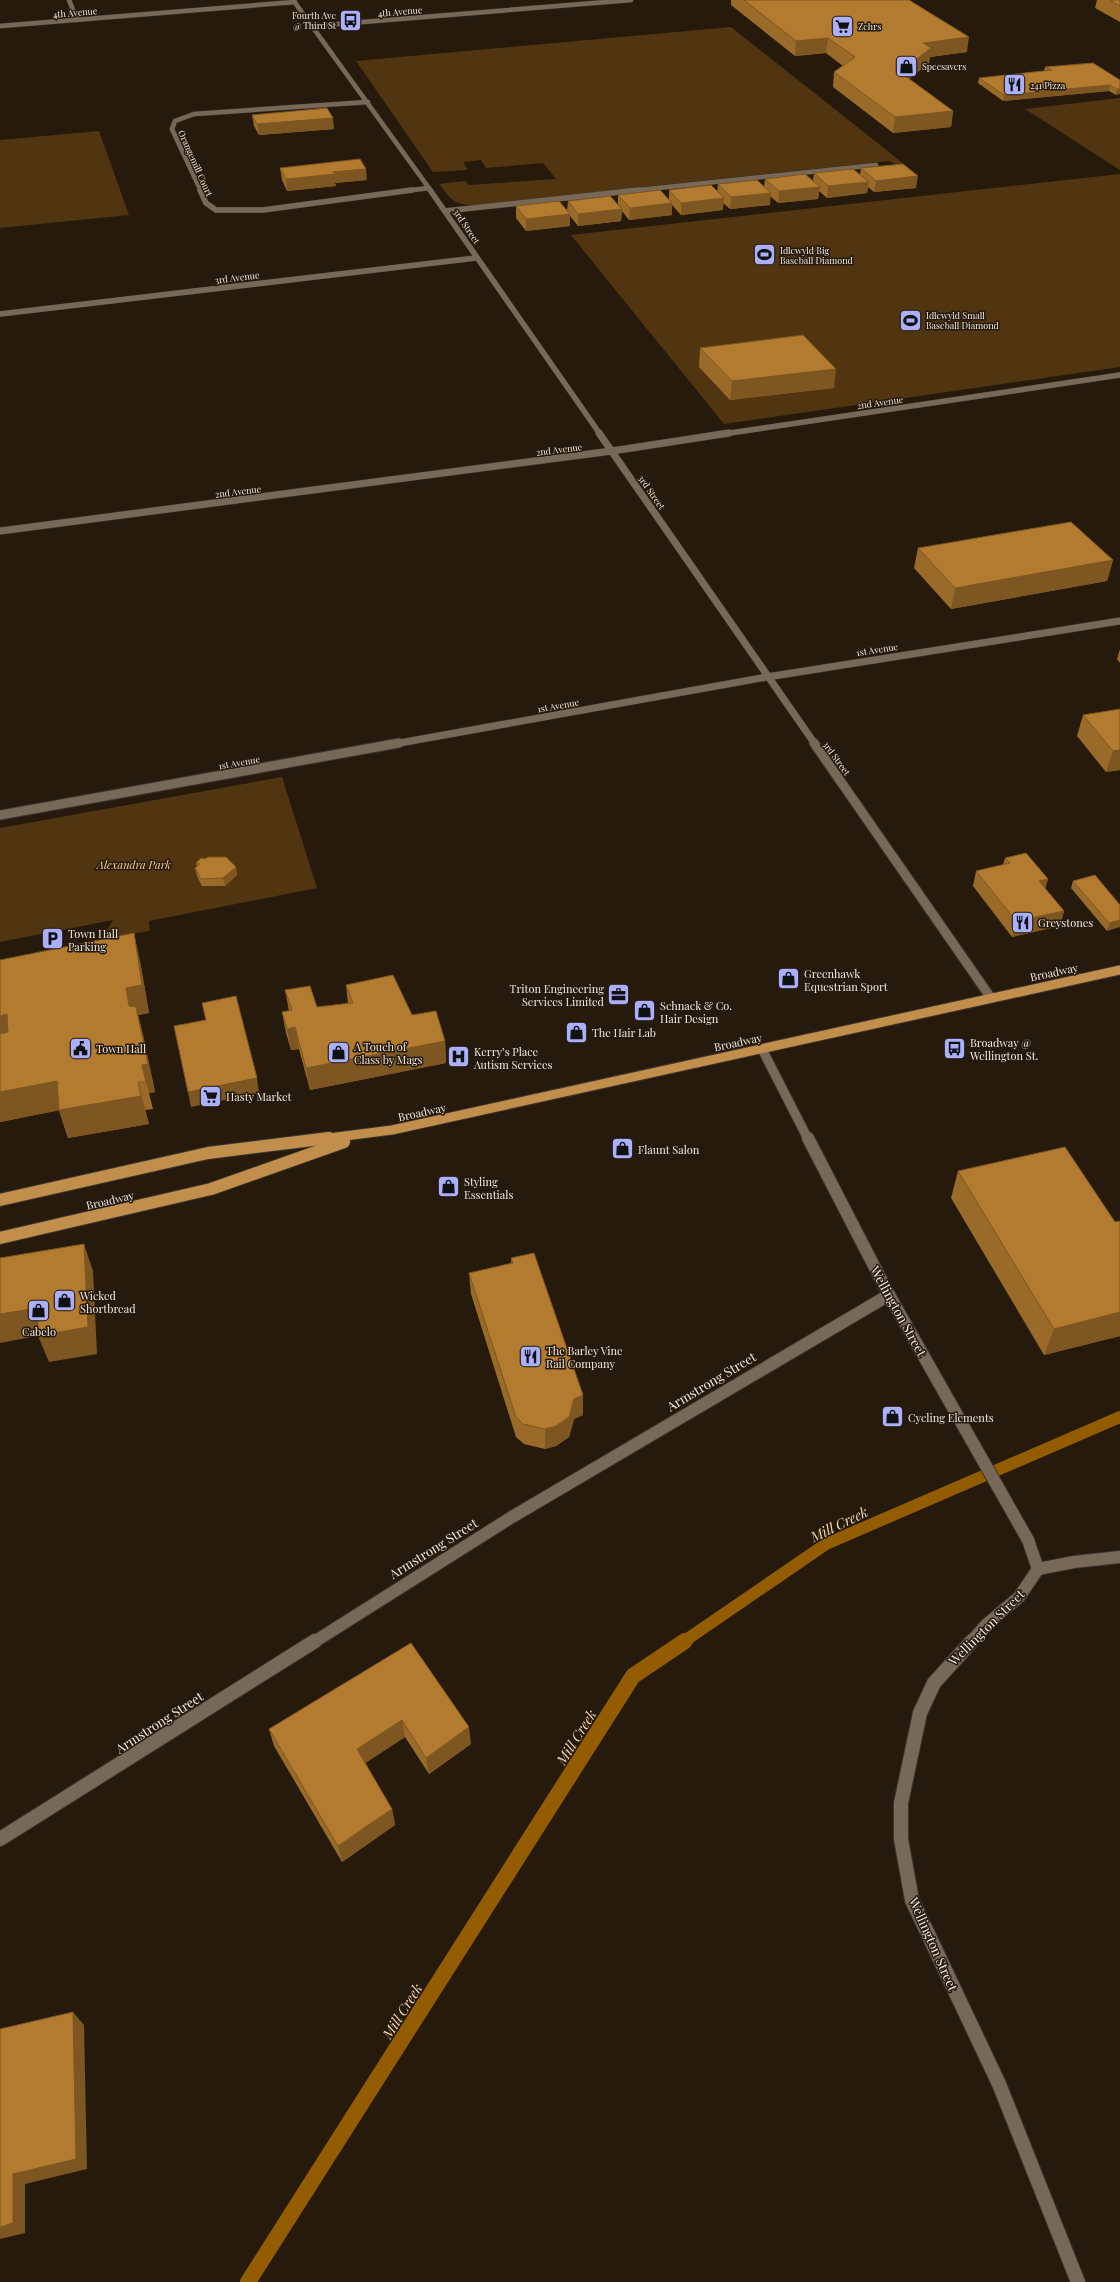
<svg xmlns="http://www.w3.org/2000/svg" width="1120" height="2282" font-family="'Playfair Display',serif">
<rect width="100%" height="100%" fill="#261a0c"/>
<g fill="#513510">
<path d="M731,27L909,168L908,170L889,161L476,205C454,205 452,201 439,184L465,181L469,185L556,179L543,163L486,168L481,160L463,162L468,170L433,172L356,61Z"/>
<polygon points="1120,98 1120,170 1025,109"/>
<polygon points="99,131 129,215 0,228 0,140"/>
<polygon points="1120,174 1120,367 724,424 571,235"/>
<polygon points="282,777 317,888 149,921 150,931 102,938 113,920 0,942 0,828"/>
</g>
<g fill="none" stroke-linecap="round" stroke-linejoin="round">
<polyline stroke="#935c00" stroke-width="12" points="683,1642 826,1544 1120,1417"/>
<polyline stroke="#935c00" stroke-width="16" points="248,2282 633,1676 685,1641"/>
<defs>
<g id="minor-far5">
<polyline points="69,0 77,20"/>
<polyline points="293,0 431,191"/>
<polyline points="0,26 295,2"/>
<polyline points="314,26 631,0"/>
<polyline points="201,191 172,129 175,121 194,114 368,102"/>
<polyline points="404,191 429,188"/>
<polyline points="630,191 876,165"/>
</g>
<g id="minor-far4">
<polyline points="200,190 206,203 216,210 263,210 412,190"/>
<polyline points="430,190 600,434"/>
<polyline points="445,211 639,190"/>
<polyline points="0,314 476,258"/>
<polyline points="723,434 1120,375"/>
</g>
<g id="minor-far3">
<polyline points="599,433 815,744"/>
<polyline points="0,531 612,451 729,433"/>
<polyline points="394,744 767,677 1120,621"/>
</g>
<g id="minor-far2">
<polyline points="814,743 991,998"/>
<polyline points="0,815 399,743"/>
<polyline points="762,1049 808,1139"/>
</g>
<g id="minor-far1">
<polyline points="808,1138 889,1295 1028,1540 1038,1569"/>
<polyline points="1038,1569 1074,1562 1120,1557"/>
<polyline points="314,1642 512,1517 889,1295"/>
<polyline points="971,1642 987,1624 1019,1597 1038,1569"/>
</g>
<g id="minor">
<polyline points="972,1641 934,1683 920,1713 901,1803 901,1839 912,1900 999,2084 1078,2282"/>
<polyline points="0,1839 315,1641"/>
</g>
<polyline id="major-far1" points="321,1139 392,1130 1120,970"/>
<g id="major">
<polyline points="0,1200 208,1153 329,1138"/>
<polyline points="0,1238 211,1189 344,1142"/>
</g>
</defs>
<use href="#minor-far5" stroke="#3c332d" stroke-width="5.5"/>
<use href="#minor-far4" stroke="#3c332d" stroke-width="6"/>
<use href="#minor-far3" stroke="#3c332d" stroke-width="8"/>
<use href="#minor-far2" stroke="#3c332d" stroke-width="11"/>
<use href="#minor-far1" stroke="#3c332d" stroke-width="14"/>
<use href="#minor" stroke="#3c332d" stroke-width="16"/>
<use href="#major-far1" stroke="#3c332d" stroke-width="11"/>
<use href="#major" stroke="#3c332d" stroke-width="14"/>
<use href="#minor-far5" stroke="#776858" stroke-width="4.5"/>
<use href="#minor-far4" stroke="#776858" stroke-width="5.5"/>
<use href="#minor-far3" stroke="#776858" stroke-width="7"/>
<use href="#minor-far2" stroke="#776858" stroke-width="9"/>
<use href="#minor-far1" stroke="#776858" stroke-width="12"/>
<use href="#minor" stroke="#776858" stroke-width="14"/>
<use href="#major-far1" stroke="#c18e4c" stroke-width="9"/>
<use href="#major" stroke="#c18e4c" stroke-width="12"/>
</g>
<g fill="#9a6a28">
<polygon points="731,0 909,0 967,52 930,57 929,63 909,79 953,111 951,127 893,133 833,87 834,72 843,66 826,53 795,56 731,5"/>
<polygon points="1097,0 1120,0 1120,22 1095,8"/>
<polygon points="1045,67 1120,80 1116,95 1109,91 1003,101 978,83 979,78 1044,71"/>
<polygon points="252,115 334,129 259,135 254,126"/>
<polygon points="280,168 367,180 335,183 336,186 287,191 282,180"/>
<polygon points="861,168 916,188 874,192 868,187 867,193 827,198 819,191 818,199 778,203 770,196 770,205 730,209 723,203 723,210 681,215 672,205 672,215 629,220 622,211 621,221 578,226 570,216 570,226 526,231 516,218 516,206 567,211 568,201 618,205 618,195 669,200 669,190 717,192 718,184 764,187 765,179 813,181 814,173 860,174"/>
<polygon points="700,348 834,388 730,400 699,367"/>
<polygon points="918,548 1113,560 1107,581 951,609 914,568"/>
<polygon points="1120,649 1120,663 1117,659"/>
<polygon points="1120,709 1120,770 1106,772 1077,736 1083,715"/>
<polygon points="1005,858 1048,879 1045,888 1064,911 1060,926 1012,937 973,886 976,871 1003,865"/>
<polygon points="196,863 236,867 237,875 225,886 202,886 197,876 195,868 197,867"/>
<polygon points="1073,881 1120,905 1107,931 1071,888"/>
<polygon points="0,960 140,961 149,1013 138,1015 143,1035 155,1092 149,1093 153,1109 145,1110 149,1124 68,1138 59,1110 0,1122"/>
<polygon points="346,985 412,1015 445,1041 446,1063 310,1090 299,1049 291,1050 286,1033 282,1012 289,1011 285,990 317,1007 348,1003"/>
<polygon points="958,1171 1115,1222 1120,1221 1120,1336 1044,1355 951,1198"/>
<polygon points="511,1258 583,1415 574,1419 569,1437 556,1446 545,1449 524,1444 516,1437 471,1294 469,1273 511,1263"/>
<polygon points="411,1643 471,1744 429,1774 405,1737 365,1763 392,1809 395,1825 342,1862 274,1746 269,1729"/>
</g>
<g fill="#7d5621">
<polygon points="969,37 967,52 930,57 929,63 898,88 900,72 923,43"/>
<polygon points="828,38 826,53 795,56 796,41"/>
<polygon points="1110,85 1109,91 1003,101 1004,95"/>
<polygon points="1117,89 1120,89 1120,94 1116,95"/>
<polygon points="953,111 951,127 893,133 895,117"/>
<polygon points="333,118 334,129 259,135 257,124"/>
<polygon points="366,169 367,180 335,183 336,186 287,191 286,179 333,172"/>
<polygon points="918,176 916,188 874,192 876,181"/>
<polygon points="869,182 867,193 827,198 828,186"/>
<polygon points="820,187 818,199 778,203 779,191"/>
<polygon points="771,193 770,205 730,209 731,197"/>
<polygon points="724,198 723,210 681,215 681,203"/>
<polygon points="672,203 672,215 629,220 630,208"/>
<polygon points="622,209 621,221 578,226 578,214"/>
<polygon points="570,214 570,226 526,231 526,219"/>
<polygon points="836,369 834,388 730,400 732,381"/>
<polygon points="1113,560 1107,581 951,609 955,588"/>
<polygon points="1120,750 1120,770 1106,772 1113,751"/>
<polygon points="236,867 237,875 225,886 223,878"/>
<polygon points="1048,879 1044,894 1039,881"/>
<polygon points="1064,911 1060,926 1012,937 1016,921"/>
<polygon points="1120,920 1120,927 1107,931 1109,923"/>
<polygon points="134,933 140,961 149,1013 138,1015 143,1035 155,1092 149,1093 153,1109 142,1065 129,1006 126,988"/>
<polygon points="7,1014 17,1042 0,1045 0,1016"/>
<polygon points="295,1027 299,1049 291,1050 287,1029"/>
<polygon points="445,1041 446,1063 310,1090 306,1068"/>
<polygon points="257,1078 259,1093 191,1107 188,1092"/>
<polygon points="57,1081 66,1109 0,1122 0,1092"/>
<polygon points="138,1082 149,1124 68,1138 59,1110"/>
<polygon points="84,1244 93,1271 97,1354 49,1362 38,1336"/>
<polygon points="38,1308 48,1334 0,1343 0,1314"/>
<polygon points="1120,1312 1120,1336 1044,1355 1054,1329"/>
<polygon points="583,1395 583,1415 574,1419 569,1437 556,1446 545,1449 545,1429 574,1399"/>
<polygon points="402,1720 405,1737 361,1766 357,1749"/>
<polygon points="469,1727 471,1744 429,1774 426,1758"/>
<polygon points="392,1809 395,1825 342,1862 338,1846"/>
<polygon points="73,2012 84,2025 87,2169 25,2184 25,2233 0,2239 0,2227 13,2174"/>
</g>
<g fill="#b37b2f" stroke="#7d5621">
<polygon points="744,0 909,0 969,37 923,43 931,48 900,72 953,111 895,117 834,72 855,57 828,38 796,41"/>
<polygon points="1110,0 1120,0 1120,6"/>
<polygon points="1093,63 1120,80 1120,89 1117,89 1110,85 1004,95 979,78 1052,70 1045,67"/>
<polygon points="327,108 333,118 257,124 252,115"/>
<polygon points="360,159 366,169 333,172 335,174 286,179 280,168"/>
<polygon points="903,164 918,176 876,181 861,168"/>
<polygon points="853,169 869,182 828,186 814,173"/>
<polygon points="805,174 820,187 779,191 765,179"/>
<polygon points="757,180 771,193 731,197 718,184"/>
<polygon points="711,185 724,198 681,203 669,190"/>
<polygon points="660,190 672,203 630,208 618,195"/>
<polygon points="610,196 622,209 578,214 568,201"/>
<polygon points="559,201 570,214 526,219 516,206"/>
<polygon points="803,335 836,369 732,381 700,348"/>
<polygon points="1071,522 1113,560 955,588 918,548"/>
<polygon points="1120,709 1120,750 1113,751 1083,715"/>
<polygon points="1026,853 1048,879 1039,881 1064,911 1016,921 976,871 1010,863 1005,858"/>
<polygon points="208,857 226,857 236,867 223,878 201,879 195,868 200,864 196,863 201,858 205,859"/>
<polygon points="1095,875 1120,905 1120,920 1109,923 1073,881"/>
<polygon points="134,933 142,985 126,988 129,1006 136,1007 148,1064 142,1065 146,1082 138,1082 141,1096 59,1110 57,1081 0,1092 0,1034 8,1032 7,1014 0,1016 0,960"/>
<polygon points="393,975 412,1015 436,1011 445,1041 306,1068 295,1027 287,1029 282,1012 292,1010 285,990 310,986 317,1007 353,1003 346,985"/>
<polygon points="236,996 257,1078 188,1092 174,1026 206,1020 202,1003"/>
<polygon points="1065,1147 1115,1222 1120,1221 1120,1312 1054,1329 958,1171"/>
<polygon points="84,1244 88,1327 38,1336 38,1308 0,1314 0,1258"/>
<polygon points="534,1253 583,1395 574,1399 569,1417 556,1426 545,1429 523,1424 516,1417 469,1273 513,1263 511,1258"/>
<polygon points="411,1643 469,1727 426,1758 402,1720 357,1749 392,1809 338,1846 269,1729"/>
<polygon points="73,2012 76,2159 13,2174 13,2223 0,2227 0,2029"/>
</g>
<defs>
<symbol id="bus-square" viewBox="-11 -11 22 22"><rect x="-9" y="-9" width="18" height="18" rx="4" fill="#aab0fb" stroke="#261a0c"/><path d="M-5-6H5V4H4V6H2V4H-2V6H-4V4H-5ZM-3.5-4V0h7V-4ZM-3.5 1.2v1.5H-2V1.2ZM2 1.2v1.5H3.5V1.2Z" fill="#111"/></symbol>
<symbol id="supermarket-square" viewBox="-11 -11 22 22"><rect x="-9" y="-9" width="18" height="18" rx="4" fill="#aab0fb" stroke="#261a0c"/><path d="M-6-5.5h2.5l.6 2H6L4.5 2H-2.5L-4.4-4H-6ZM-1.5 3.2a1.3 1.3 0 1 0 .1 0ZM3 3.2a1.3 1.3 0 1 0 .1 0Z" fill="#111"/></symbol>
<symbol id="shop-square" viewBox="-11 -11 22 22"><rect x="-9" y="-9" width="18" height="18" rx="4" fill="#aab0fb" stroke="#261a0c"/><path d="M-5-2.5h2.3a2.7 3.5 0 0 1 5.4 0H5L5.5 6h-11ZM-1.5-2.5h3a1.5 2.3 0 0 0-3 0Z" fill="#111"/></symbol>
<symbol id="restaurant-square" viewBox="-11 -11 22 22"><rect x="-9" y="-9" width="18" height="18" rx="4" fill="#aab0fb" stroke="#261a0c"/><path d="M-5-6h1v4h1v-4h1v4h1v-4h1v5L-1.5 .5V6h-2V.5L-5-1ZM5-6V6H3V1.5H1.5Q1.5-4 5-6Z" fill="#111"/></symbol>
<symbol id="stadium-square" viewBox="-11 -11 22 22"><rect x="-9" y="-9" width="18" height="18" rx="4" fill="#aab0fb" stroke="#261a0c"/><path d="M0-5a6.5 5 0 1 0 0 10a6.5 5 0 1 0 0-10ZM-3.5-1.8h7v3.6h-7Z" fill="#111"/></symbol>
<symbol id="parking-square" viewBox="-11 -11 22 22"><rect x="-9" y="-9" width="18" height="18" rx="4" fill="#aab0fb" stroke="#261a0c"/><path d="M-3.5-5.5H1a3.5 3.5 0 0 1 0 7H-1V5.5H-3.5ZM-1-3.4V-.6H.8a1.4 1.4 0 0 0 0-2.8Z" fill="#111"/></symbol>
<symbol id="office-square" viewBox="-11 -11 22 22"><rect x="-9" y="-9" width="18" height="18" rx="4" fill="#aab0fb" stroke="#261a0c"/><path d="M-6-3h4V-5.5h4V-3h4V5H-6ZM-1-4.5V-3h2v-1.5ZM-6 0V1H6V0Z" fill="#111"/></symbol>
<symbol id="civic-square" viewBox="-11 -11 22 22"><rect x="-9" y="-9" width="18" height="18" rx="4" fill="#aab0fb" stroke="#261a0c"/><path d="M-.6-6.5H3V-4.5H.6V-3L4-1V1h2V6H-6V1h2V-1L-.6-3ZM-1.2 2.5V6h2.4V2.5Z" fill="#111"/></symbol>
<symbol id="hospital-square" viewBox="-11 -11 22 22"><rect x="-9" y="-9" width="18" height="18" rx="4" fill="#aab0fb" stroke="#261a0c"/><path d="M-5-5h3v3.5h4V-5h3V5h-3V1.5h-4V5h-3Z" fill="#111"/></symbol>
</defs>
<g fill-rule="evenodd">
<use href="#bus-square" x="338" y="8" width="25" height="25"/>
<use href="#supermarket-square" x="830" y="14" width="25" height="25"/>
<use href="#shop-square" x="894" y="54" width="25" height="25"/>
<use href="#restaurant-square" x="1002" y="72" width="25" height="25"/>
<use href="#stadium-square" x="752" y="242" width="25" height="25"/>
<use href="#stadium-square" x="898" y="308" width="25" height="25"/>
<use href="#restaurant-square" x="1010" y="910" width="25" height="25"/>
<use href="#parking-square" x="40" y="926" width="25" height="25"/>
<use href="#shop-square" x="776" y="966" width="25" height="25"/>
<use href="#office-square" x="606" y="982" width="25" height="25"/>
<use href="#shop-square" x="632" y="998" width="25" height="25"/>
<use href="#shop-square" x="564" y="1020" width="25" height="25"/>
<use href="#civic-square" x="68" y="1036" width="25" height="25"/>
<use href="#bus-square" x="942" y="1036" width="25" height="25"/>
<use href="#shop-square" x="326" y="1040" width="25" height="25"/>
<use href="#hospital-square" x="446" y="1044" width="25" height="25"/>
<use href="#supermarket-square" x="198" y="1084" width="25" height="25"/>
<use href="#shop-square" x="610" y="1136" width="25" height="25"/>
<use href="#shop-square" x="436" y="1174" width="25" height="25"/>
<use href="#shop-square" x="52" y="1288" width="25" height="25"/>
<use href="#shop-square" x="26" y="1298" width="25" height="25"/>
<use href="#restaurant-square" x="518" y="1344" width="25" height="25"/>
<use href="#shop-square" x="880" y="1404" width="25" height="25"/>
</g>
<g text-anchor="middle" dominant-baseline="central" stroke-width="3" stroke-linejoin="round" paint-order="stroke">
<g font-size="9" fill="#f2eae1" stroke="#261a0c">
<text transform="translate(400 11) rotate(-5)">4th Avenue</text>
<text transform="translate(75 12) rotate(-5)">4th Avenue</text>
<text transform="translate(196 163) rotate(66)">Orangemill Court</text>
<text transform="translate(467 226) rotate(56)">3rd Street</text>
<text transform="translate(237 277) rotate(-7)">3rd Avenue</text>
<text transform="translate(880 402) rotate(-8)">2nd Avenue</text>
<text transform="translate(559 449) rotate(-7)">2nd Avenue</text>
<text transform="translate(238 491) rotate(-7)">2nd Avenue</text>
<text transform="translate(652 492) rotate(55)">3rd Street</text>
<text transform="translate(877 649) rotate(-9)">1st Avenue</text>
<text transform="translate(558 705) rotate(-10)">1st Avenue</text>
<text transform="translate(837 758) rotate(54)">3rd Street</text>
<text transform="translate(239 762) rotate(-10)">1st Avenue</text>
</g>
<g font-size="9" fill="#f2eae1" stroke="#261a0c" text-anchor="start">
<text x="336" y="15" text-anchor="end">Fourth Ave<tspan x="336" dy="10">@ Third St</tspan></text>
<text x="858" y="26">Zehrs</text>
<text x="922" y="66">Specsavers</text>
<text x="1030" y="85">241 Pizza</text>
<text x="780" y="250">Idlewyld Big<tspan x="780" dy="10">Baseball Diamond</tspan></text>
<text x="926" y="315">Idlewyld Small<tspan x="926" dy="10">Baseball Diamond</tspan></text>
</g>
<g font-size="11" font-style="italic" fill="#fdcf99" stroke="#261a0c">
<text x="134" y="864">Alexandra Park</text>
</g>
<g font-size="11" fill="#f2eae1" stroke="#261a0c" text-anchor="start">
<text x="1038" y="922">Greystones</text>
<text x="68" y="933">Town Hall<tspan x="68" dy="13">Parking</tspan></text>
<text x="804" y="973">Greenhawk<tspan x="804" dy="13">Equestrian Sport</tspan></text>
<text x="604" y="988" text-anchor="end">Triton Engineering<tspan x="604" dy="13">Services Limited</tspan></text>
<text x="660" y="1005">Schnack &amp; Co.<tspan x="660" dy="13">Hair Design</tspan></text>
<text x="592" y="1032">The Hair Lab</text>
<text x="970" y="1042">Broadway @<tspan x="970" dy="13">Wellington St.</tspan></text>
<text x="354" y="1046">A Touch of<tspan x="354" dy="13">Class by Mags</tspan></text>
<text x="96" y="1048">Town Hall</text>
<text x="474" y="1051">Kerry’s Place<tspan x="474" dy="13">Autism Services</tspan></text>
<text x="226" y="1096">Hasty Market</text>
<text x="638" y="1149">Flaunt Salon</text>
<text x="464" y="1181">Styling<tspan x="464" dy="13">Essentials</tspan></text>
<text x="80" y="1295">Wicked<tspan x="80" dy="13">Shortbread</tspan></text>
<text x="39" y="1331" text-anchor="middle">Cabelo</text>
<text x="546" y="1350">The Barley Vine<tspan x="546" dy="13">Rail Company</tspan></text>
<text x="908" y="1417">Cycling Elements</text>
</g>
<g font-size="11" fill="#f2eae1" stroke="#261a0c">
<text transform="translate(1054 972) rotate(-12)">Broadway</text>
<text transform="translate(738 1042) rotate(-12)">Broadway</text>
<text transform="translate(422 1112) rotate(-12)">Broadway</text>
<text transform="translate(110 1200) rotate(-13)">Broadway</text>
</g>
<g font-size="13" fill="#f2eae1" stroke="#261a0c">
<text transform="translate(899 1311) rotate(61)">Wellington Street</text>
<text transform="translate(711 1381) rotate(-31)">Armstrong Street</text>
<text transform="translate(433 1548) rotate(-32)">Armstrong Street</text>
<text transform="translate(986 1627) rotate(-45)">Wellington Street</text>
<text transform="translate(159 1722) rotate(-33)">Armstrong Street</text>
<text transform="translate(934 1944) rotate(66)">Wellington Street</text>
</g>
<g font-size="14" font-style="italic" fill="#f9dab7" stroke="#261a0c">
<text transform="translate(839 1524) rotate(-26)">Mill Creek</text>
<text transform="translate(576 1737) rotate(-58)">Mill Creek</text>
<text transform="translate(402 2011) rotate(-58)">Mill Creek</text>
</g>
</g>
</svg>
